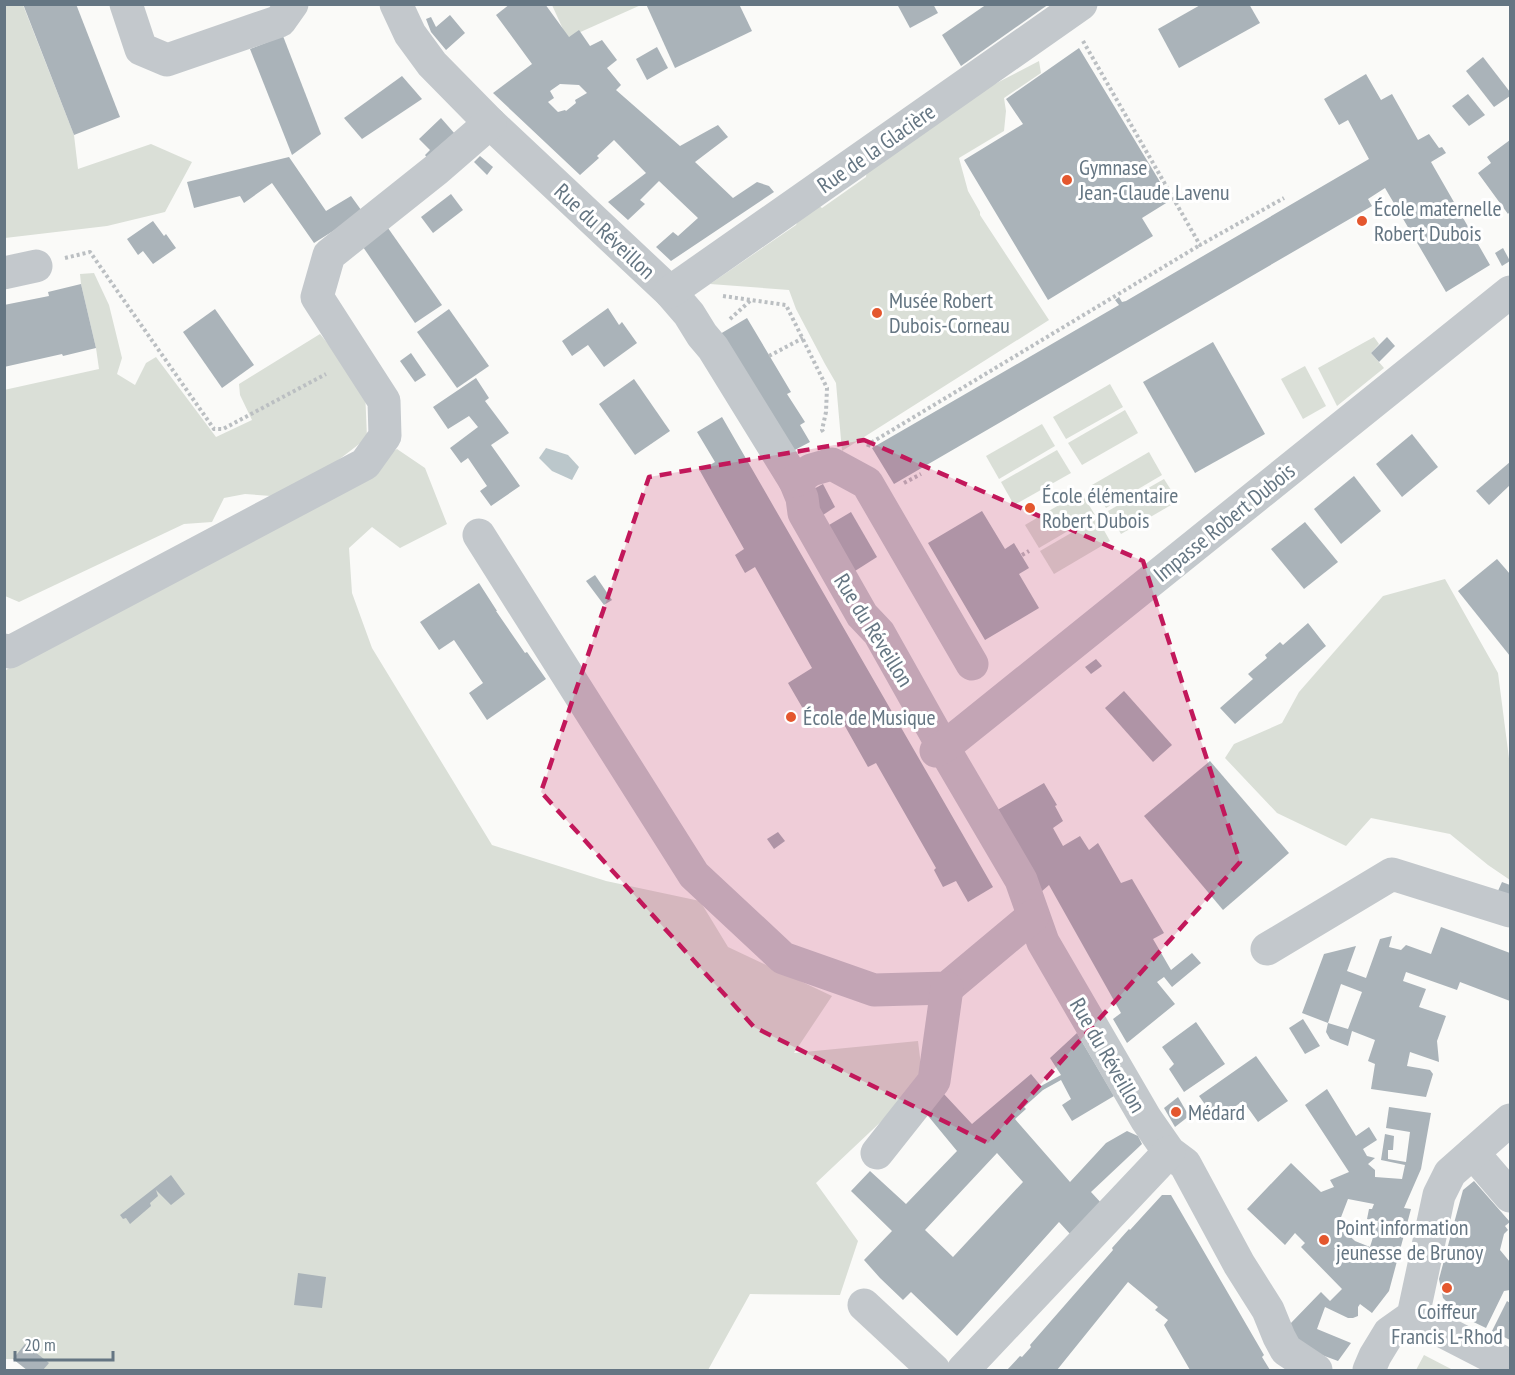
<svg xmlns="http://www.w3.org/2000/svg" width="1515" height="1375" font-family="'PT Sans Narrow',sans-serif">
<rect width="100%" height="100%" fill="#fafaf8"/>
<g fill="#dadfd7">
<polygon points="4,5 23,5 74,135 78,169 151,144 192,162 165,212 107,226 5,238"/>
<polygon points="552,5 641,5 567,38"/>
<polygon points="1039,61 1041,73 1004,98 1006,111 1004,131 959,158 968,191 980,212 980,215 1049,320 842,451 836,383 825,364 796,309 789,290 710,284 796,225 800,216 818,205 822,208 866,177 868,160 985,89"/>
<polygon points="94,273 109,305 122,358 117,374 135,385 146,363 156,357 216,437 252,420 240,395 239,384 320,334 365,389 367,438 298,491 271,496 245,494 224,498 212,522 184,524 19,602 5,596 4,390 99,369 96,348 81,284 80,274"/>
<polygon points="1374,337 1379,344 1371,353 1384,368 1337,406 1318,368"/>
<polygon points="1305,366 1326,406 1303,419 1281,379"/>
<polygon points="1110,384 1123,407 1066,439 1053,417"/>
<polygon points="1125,410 1138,433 1082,465 1068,443"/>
<polygon points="1042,424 1055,446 999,479 986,456"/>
<polygon points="397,449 425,468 447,524 400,548 372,527 349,548 352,593 372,648 492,845 606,881 700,901 728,947 832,996 794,1053 918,1041 923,1082 816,1183 858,1241 840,1295 750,1294 708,1370 27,1370 13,1359 5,1359 4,671 204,560"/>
<polygon points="1057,450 1071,473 1014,505 1001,482"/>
<polygon points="1149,452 1162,475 1106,508 1092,485"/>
<polygon points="1164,479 1178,501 1121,534 1108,511"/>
<polygon points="1081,492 1095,515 1039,548 1025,525"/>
<polygon points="1097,518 1110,541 1054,574 1040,551"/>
<polygon points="1445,579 1498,673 1510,766 1510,880 1488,865 1450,834 1371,818 1346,846 1277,813 1225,758 1234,744 1282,723 1299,692 1383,596"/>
<polygon points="1424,1355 1453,1370 1416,1370"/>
</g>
<polygon fill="#bbc7cb" points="546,448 568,455 579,467 572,480 552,471 539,458"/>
<g fill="#aab3b9" fill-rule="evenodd">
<polygon points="23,4 76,4 120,117 74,135"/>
<path d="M510,4H545L569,37L579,30L590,46L602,40L617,60L607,68L621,85L616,90L680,146L718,125L728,137L695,162L733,198L757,182L769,186L774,192L671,261L656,247L673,232L678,236L698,218L659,181L640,200L645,204L628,220L608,202L646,173L614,140L597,156L599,158L580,175L493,93L532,64L496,15ZM560,84L579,85L587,93L575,100L576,103L566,111L565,110L558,112L548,102L554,98L550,91Z"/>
<polygon points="646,4 739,4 752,31 675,68"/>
<polygon points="897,4 933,4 938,13 910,28"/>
<polygon points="987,4 1049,4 961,66 942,35"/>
<polygon points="1202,4 1249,4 1260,23 1179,68 1158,29"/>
<polygon points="450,15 465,33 446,50 431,32 426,19 431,17 436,27"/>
<polygon points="283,36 321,134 292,155 250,49"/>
<polygon points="657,47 668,68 647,80 636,59"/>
<polygon points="1079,48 1171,200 1142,218 1153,236 1048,300 964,160 1023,124 1006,99"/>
<polygon points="1483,57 1510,92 1510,96 1494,107 1466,71"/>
<polygon points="1366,74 1381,100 1392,94 1418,140 1429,134 1439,148 1442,147 1446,153 1431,162 1490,265 1446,292 1385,188 1368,199 1372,206 894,484 872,448 1119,305 1115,300 1119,297 1122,302 1126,301 1369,159 1348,120 1339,125 1324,99"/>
<polygon points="402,76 422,99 362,139 344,118"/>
<polygon points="1468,94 1485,115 1469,126 1452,106"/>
<polygon points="441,118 455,134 428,159 425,155 430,150 419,139"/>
<polygon points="1510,140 1510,211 1508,214 1478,173 1491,163 1487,157"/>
<polygon points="480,156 493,167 487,175 474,162"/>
<polygon points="289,157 326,211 351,196 364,214 338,228 314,243 272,183 244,203 240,196 194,208 187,182"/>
<polygon points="451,194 463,210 433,233 421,217"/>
<polygon points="153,221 164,236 166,234 176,248 153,264 143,251 138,255 127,239"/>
<polygon points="388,228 442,305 415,323 363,247"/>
<polygon points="1503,248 1510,261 1502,266 1495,253"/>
<polygon points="81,284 96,348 63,356 62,354 4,367 4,305 49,296 48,292"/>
<polygon points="608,308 619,325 622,322 637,343 604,367 588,345 572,356 562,341"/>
<polygon points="215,309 254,365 222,388 183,332"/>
<polygon points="449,309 489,366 457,388 417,332"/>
<polygon points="747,318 791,392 787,394 805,422 800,425 810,442 791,452 720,334"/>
<polygon points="1387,337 1395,346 1379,362 1371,353"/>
<polygon points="1213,342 1265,434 1195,473 1143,382"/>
<polygon points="411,353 426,375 415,382 400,361"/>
<polygon points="476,378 489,398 485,401 509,433 491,445 520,486 491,506 480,491 487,486 468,458 461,463 450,448 478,427 469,416 448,429 433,407"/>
<polygon points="634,379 670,431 635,455 599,404"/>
<polygon points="722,417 993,887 968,902 956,881 943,887 934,870 936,868 876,763 868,767 837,712 813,726 788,683 812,668 755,567 745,573 741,566 735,555 744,549 700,471 715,462 697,432"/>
<polygon points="1412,434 1438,467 1402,497 1376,464"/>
<polygon points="1510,462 1510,485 1489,505 1476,491"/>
<polygon points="1354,476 1381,511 1341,544 1314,509"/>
<polygon points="823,484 835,507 823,515 810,491"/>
<polygon points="982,511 1005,549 1014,543 1029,568 1019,574 1039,608 985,640 928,543"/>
<polygon points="851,512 877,557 855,571 829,525"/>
<polygon points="1305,522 1338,562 1304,589 1271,549"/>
<polygon points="1497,559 1510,574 1510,656 1458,591"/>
<polygon points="595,575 612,600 604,605 586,581"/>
<polygon points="479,583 497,611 496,611 525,653 527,652 546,679 487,720 469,693 483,683 454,640 439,650 420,622"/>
<polygon points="1308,623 1326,646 1235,724 1220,708 1253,679 1248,674 1267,658 1265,655 1280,642 1283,645"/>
<polygon points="1096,659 1102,666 1091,674 1085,667"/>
<polygon points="1124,691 1172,745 1153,762 1105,708"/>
<polygon points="1210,761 1289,853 1223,910 1144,816"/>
<polygon points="1044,783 1057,805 1055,806 1063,821 1053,828 1063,846 1080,836 1089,850 1098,843 1121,883 1132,879 1164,933 1153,939 1171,970 1192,953 1201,963 1172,987 1164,977 1157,982 1175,1004 1127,1043 1113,1019 1121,1013 1049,885 1041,892 994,812"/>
<polygon points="778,832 785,841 774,849 767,839"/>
<polygon points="1502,882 1510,885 1510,897 1497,893"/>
<polygon points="1441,927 1510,953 1510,1001 1460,982 1457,990 1406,972 1403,981 1426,989 1419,1007 1446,1016 1437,1041 1439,1062 1410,1052 1407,1066 1430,1070 1433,1074 1426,1097 1371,1089 1375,1064 1368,1061 1375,1040 1352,1031 1348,1046 1330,1039 1326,1032 1328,1023 1348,1029 1362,992 1341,984 1328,1023 1302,1013 1324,954 1356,946 1347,971 1366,978 1380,939 1392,936 1389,947 1401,950 1406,945 1431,954"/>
<polygon points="1303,1019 1320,1046 1305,1054 1289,1028"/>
<polygon points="1196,1022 1225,1064 1184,1092 1169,1069 1174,1064 1162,1047"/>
<path d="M1077,1033L1114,1096L1072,1121L1062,1105L1071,1099L1061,1080L1043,1090L1024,1107L1026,1109L1015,1119L1070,1182L1106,1143L1127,1131L1138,1136L1142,1144L1091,1192L1103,1205L1071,1235L1059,1222L957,1336L911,1292L903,1300L880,1278L864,1260L892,1231L851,1191L870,1171L906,1204L957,1151L924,1111L943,1093L972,1124L1031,1074L1041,1086L1061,1075L1050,1058ZM997,1153L1023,1182L953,1257L925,1230Z"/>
<polygon points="1256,1056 1288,1101 1258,1122 1243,1101 1216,1120 1199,1096"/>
<path d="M1327,1089L1356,1136L1369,1127L1377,1140L1363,1149L1367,1156L1375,1158L1368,1164L1375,1170V1177L1402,1179L1405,1165L1381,1160L1385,1134L1394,1136L1393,1150H1388V1159L1406,1162L1410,1132L1386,1128L1389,1107L1431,1113L1421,1169L1404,1208L1411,1209L1389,1291L1372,1313L1360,1304L1358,1307V1316L1353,1318H1348L1325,1307L1317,1329L1351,1343L1338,1361L1303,1348L1289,1325L1321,1292L1330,1301L1342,1289L1301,1247L1305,1243L1295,1233L1285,1245L1247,1209L1291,1163L1321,1192L1334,1187L1330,1180L1349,1172L1305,1105ZM1348,1199L1374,1204L1372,1209H1369L1367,1219L1378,1221L1370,1247L1355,1241L1338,1225Z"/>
<polygon points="1178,1097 1189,1116 1175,1127 1164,1108"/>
<polygon points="171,1175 185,1194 171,1205 156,1190 158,1196 150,1203 151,1206 130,1224 126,1218 123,1219 120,1215"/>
<polygon points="1474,1181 1510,1222 1505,1226 1508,1230 1504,1234 1500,1250 1510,1262 1510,1290 1504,1291 1486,1328 1461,1316 1443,1298 1439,1279 1463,1190"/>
<polygon points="1162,1195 1171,1195 1264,1355 1262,1357 1270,1370 1190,1370 1164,1325 1168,1320 1155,1310 1158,1307 1128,1282 1057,1370 1007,1370 1020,1356 1022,1357 1031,1347 1030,1345 1113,1250 1112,1248 1129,1229 1130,1230"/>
<polygon points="298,1273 326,1277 322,1308 294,1305"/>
<polygon points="1507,1301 1510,1303 1510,1340 1492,1331"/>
<polygon points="25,1344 49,1363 43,1370 27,1370 13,1359"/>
</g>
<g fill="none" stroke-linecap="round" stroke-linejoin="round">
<g stroke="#bbbfc2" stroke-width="4" stroke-dasharray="3 3" stroke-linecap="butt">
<polyline points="1083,41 1200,245 1284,198"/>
<polyline points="65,258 90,252 214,429 223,429 326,374"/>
<polyline points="723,296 786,305 827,388 826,412 822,430 824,433"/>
<polyline points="730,319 751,300"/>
<polyline points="769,356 803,338"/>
<polyline points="868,447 869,444 1200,245"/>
<polyline points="904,483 921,474"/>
<polyline points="1022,555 1029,551"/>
</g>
<g stroke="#c3c8cc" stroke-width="33">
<polyline points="126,4 141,49 167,60 280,21 292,4"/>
<polyline points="396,4 410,34 432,64 490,123 670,292 689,314 702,335 713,348 795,481 802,498 804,513 862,615 879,633 943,747 1021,880 1043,942 1146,1119 1169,1152 1185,1164 1239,1264 1268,1310 1279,1337 1286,1350 1316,1370"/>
<polyline points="4,273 36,266"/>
<polyline points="670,292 1081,4"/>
<polyline points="795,481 811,470 832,464 867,483 972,664"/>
<polyline points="479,535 694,875 783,958 874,990 947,988 1033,916"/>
<polyline points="4,650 10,652 365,464 385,436 384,401 317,297 329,255 437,169 490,123"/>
<polyline points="936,751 948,744 1510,292"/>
<polyline points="1267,949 1392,874 1510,911"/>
<polyline points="877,1153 934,1081 947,988"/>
<polyline points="1473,1153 1510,1196"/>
<polyline points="864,1305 934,1370"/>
<polyline points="1413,1316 1510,1366"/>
<polyline points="963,1370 1169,1152"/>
<polyline points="1369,1370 1375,1356 1389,1333 1413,1316 1439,1195 1450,1173 1510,1120"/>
</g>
</g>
<path fill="#c2185b" fill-opacity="0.2" stroke="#c2185b" stroke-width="4.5" stroke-dasharray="12 8" stroke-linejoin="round" d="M864,440L1143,561L1240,862L988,1143L754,1027L541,792L649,477Z"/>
<g fill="#e4572e" stroke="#fff" stroke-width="2">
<circle cx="1067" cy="180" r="6"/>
<circle cx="1362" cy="221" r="6"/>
<circle cx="877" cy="313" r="6"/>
<circle cx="1030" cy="508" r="6"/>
<circle cx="791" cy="717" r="6"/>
<circle cx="1176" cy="1112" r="6"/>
<circle cx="1324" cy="1240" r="6"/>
<circle cx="1447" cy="1288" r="6"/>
</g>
<g text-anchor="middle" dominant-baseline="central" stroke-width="6" stroke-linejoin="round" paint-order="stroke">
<g font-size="22" fill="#657683" stroke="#fff">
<text transform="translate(876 148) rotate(-35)">Rue de la Glacière</text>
<text transform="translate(605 231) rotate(43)">Rue du Réveillon</text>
<text transform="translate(1224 522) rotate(-39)">Impasse Robert Dubois</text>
<text transform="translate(874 630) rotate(58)">Rue du Réveillon</text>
<text transform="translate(1108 1055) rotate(60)">Rue du Réveillon</text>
</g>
<g font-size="22" fill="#657683" stroke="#fff" text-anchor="start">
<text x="1079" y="167">Gymnase<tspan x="1079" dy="25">Jean-Claude Lavenu</tspan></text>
<text x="1374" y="208">École maternelle<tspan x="1374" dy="25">Robert Dubois</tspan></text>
<text x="889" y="300">Musée Robert<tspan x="889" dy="25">Dubois-Corneau</tspan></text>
<text x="1042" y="495">École élémentaire<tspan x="1042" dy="25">Robert Dubois</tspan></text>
<text x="803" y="717">École de Musique</text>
<text x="1188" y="1112">Médard</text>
<text x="1336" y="1227">Point information<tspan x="1336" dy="25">jeunesse de Brunoy</tspan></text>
<text x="1447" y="1311" text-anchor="middle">Coiffeur<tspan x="1447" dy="25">Francis L-Rhod</tspan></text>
</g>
</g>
<rect width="1515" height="1375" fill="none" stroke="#657683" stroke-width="12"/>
<path d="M15 1351v9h98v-9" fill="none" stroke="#657683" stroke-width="3"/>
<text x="24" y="1351" font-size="18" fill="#657683" stroke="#ffffff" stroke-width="4.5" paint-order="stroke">20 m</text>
</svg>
